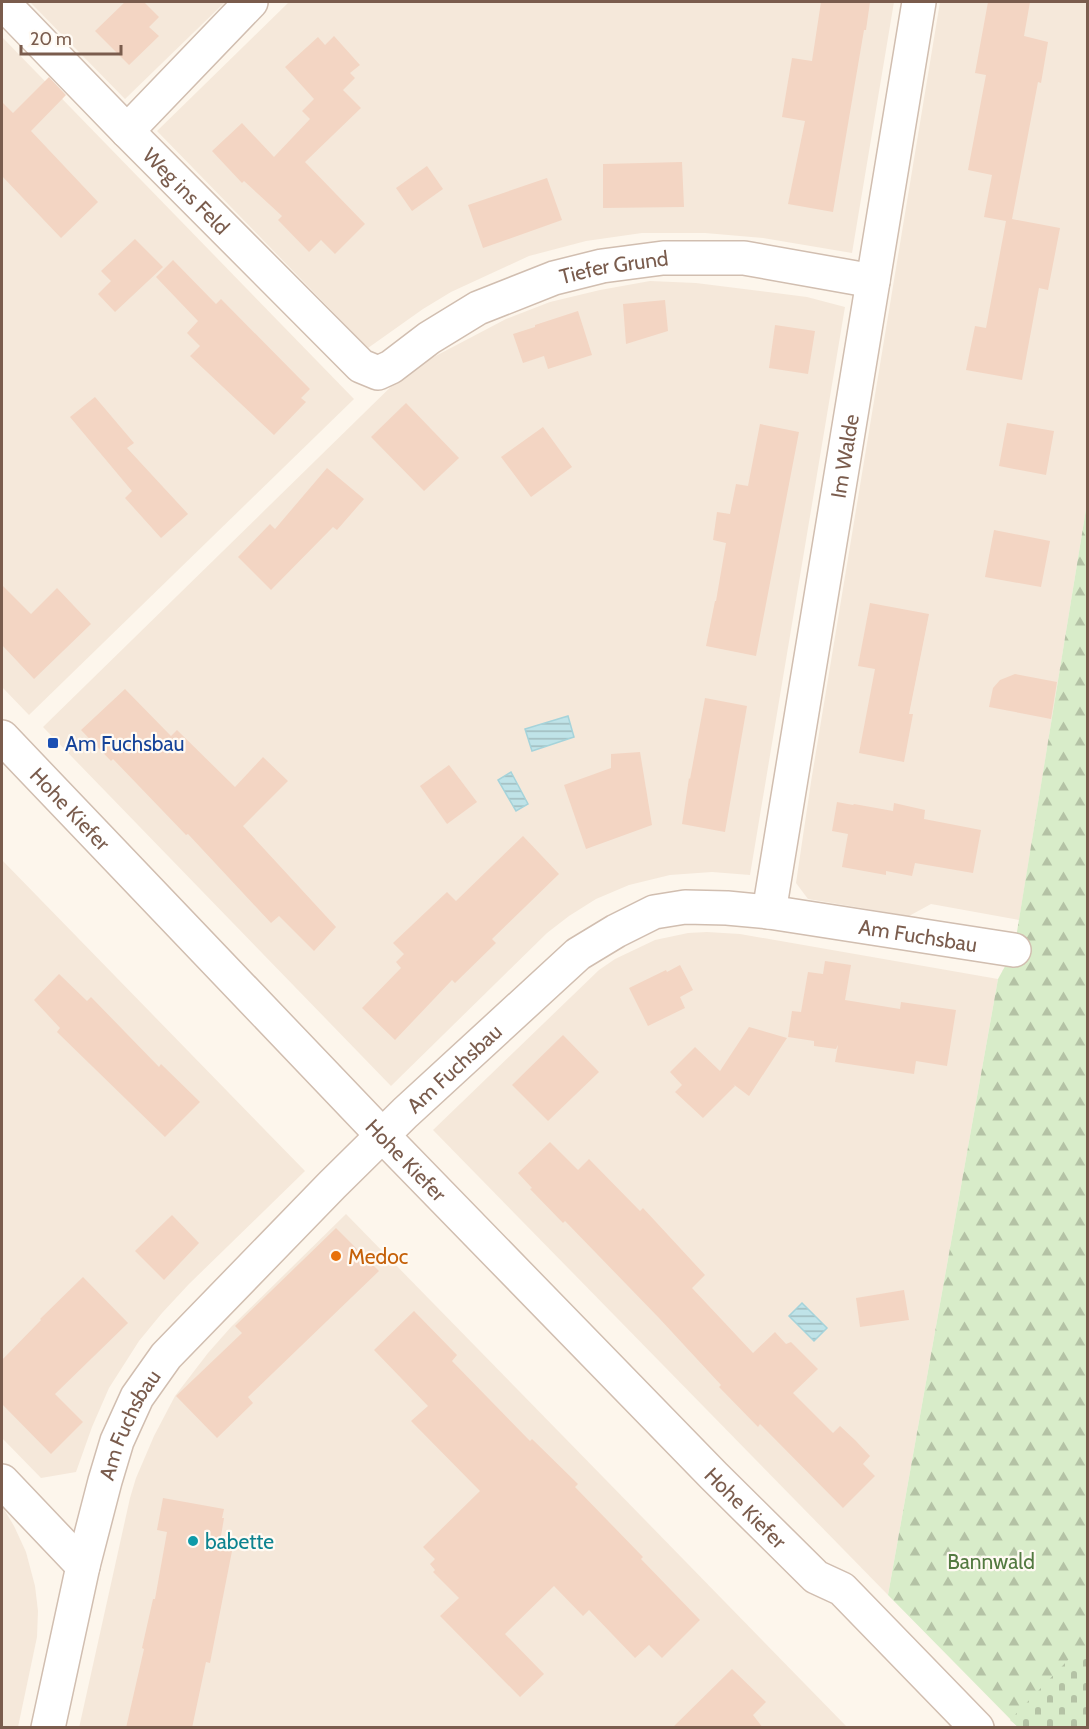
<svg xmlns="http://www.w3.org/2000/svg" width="1089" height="1729" font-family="Cabin,sans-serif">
<defs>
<pattern id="forest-firs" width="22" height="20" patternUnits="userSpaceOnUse" patternTransform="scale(1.5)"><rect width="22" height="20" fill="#d8ecc9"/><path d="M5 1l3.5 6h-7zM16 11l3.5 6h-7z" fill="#b4c2a5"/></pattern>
<pattern id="cemetery-stones" width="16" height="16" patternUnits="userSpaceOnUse" patternTransform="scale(1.5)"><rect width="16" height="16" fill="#d8ecc9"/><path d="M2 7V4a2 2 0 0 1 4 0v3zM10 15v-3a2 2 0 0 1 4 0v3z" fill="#b4c2a5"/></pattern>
<pattern id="water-rules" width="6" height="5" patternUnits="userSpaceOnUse" patternTransform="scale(1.5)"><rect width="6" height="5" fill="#bfe3e8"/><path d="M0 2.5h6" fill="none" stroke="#a0bbbe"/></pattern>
</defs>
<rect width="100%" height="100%" fill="#fdf6ec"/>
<g fill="#f5e8da">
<polygon points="30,2 225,2 125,99"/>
<polygon points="289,2 894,2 852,253 763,238 705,233 642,233 586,241 529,256 451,292 423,309 368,348 157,131"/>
<polygon points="940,2 1087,2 1087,503 1019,920 931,904 909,916 808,899 796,883 811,782"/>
<polygon points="2,37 354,399 29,715 2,687"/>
<polygon points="650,281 696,283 807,297 845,307 750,875 712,872 670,875 629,885 596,899 569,916 547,933 391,1086 43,727 407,371 506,319 550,302 600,290"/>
<polygon points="2,860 305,1171 189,1284 162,1313 139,1341 109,1388 92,1427 76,1472 41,1478 2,1438"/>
<polygon points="707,932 740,934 998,979 888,1595 433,1130 599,970 615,959 655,940 688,933"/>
<polygon points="346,1214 605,1479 847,1727 79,1728 130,1498 136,1478 154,1436 175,1396 208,1353 231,1327"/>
<polygon points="2,1506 14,1526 26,1552 35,1586 38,1611 37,1637 18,1727 2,1727"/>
</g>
<polygon fill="url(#forest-firs)" points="1087,503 1087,1727 1018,1727 888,1595 998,979 1014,950"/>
<polygon fill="url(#cemetery-stones)" points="1087,1651 1087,1727 1018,1727 1010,1720 1070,1658"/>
<g fill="url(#water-rules)" stroke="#a5d3da" stroke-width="1.5">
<polygon points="568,716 574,737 532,751 525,729"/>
<polygon points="511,772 528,804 516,811 498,780"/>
<polygon points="802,1303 827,1328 814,1341 789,1316"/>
</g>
<g fill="#f3d5c3">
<polygon points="125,2 144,2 159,17 149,27 159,36 129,65 95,31"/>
<polygon points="821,2 870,2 866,30 864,30 833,212 788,204 805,121 782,117 792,58 812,61"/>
<polygon points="988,2 1030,2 1024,36 1048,42 1041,83 1038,82 1012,219 1060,228 1048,290 1039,288 1022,380 966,370 975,326 986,328 1006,221 984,217 992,175 968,170 986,75 975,73"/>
<polygon points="334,36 360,65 350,73 355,78 343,90 361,108 305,162 365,224 335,254 321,240 309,252 278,220 282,216 244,181 242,183 212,151 242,123 274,157 310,119 302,111 314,99 285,67 318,37 325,45"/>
<polygon points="49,77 66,95 31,131 98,202 61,238 2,176 2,102 13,113"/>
<polygon points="682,162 684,207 603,208 603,164"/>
<polygon points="427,166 443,189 412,211 396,188"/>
<polygon points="547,178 562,220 483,248 468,205"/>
<polygon points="135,239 163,267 115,312 98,294 111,281 101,271"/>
<polygon points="173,260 216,304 221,299 310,389 301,398 306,402 274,435 190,356 200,346 187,333 198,321 156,277"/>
<polygon points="665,300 668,331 626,344 623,304"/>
<polygon points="578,311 592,355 548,369 544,356 523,363 513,334 535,327 535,325"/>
<polygon points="775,325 815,331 808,374 769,368"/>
<polygon points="95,397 134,443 127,448 188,514 161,538 125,498 132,491 70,417"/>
<polygon points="406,403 459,458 424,491 371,437"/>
<polygon points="1007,423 1054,431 1046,475 999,466"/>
<polygon points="760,424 799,432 756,656 706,646 715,601 716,601 726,543 713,540 717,512 730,514 736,484 748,486"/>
<polygon points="543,427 572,467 531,497 501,457"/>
<polygon points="327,468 364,499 337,530 333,527 271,590 238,557 270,524 275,529"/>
<polygon points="994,530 1050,541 1041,587 985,577"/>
<polygon points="2,585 31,614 57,588 91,624 34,679 2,645"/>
<polygon points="870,603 929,614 909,714 913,714 904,762 859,753 875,669 858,666"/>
<polygon points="1015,674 1057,682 1051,719 989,707 993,688 1000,680"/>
<polygon points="125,689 171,736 177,730 235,787 263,757 288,781 243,826 336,927 314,951 279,916 271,923 188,834 186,835 113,759 111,761 81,730"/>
<polygon points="705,698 747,706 725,832 682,824 689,778 690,779"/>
<polygon points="640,752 652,825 586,849 564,785 611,768 611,754"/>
<polygon points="449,765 477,802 447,824 420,786"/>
<polygon points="837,802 853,805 854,804 893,811 894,803 925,810 924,819 981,830 973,873 915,863 912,876 886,871 886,875 842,867 848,834 832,831"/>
<polygon points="523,836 559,874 492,939 496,943 455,983 452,980 395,1040 362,1008 401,968 396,962 404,954 393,943 447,892 456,901"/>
<polygon points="825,961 851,965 845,1000 900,1009 901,1002 956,1010 947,1066 916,1061 914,1074 835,1062 838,1045 836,1049 814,1046 814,1041 788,1037 792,1011 801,1012 808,972 823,974"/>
<polygon points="680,965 693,990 680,997 685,1008 648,1026 629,988 666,970 667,972"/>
<polygon points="59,974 87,1001 91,997 159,1067 161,1064 200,1102 165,1137 57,1032 60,1028 34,1000"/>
<polygon points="749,1027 787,1038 749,1096 733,1084 735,1086 703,1118 675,1092 682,1085 670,1072 695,1047 720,1071"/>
<polygon points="563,1035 599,1072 548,1121 512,1085"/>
<polygon points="550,1142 578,1170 589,1159 640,1211 643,1208 705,1275 692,1288 753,1353 775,1332 786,1344 791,1342 818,1369 793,1393 833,1433 840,1426 855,1440 870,1456 863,1464 875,1476 843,1508 760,1424 758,1427 719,1387 721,1385 659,1318 565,1221 563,1223 530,1189 532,1188 518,1173"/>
<polygon points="172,1215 199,1243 164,1280 135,1251"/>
<polygon points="336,1228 379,1271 248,1397 253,1403 217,1438 176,1396 242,1333 235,1326"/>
<polygon points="83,1277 128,1323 55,1394 83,1422 51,1454 2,1404 2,1360 41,1320 40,1319"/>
<polygon points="904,1290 909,1320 860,1327 856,1298"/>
<polygon points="414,1311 457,1355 452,1361 530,1441 532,1439 578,1484 575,1487 643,1557 641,1559 700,1620 662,1658 649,1645 635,1658 589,1610 583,1616 554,1586 505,1634 544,1674 520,1697 440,1616 459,1598 433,1572 435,1570 430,1564 435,1559 423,1547 480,1491 411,1421 428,1406 374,1350"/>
<polygon points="163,1498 224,1509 222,1518 224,1518 219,1548 232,1551 210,1663 206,1662 192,1728 126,1728 144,1649 142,1648 153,1599 155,1599 167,1532 157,1530"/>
<polygon points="732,1669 766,1702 753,1715 763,1728 672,1728"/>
</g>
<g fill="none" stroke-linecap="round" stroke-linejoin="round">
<defs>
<g id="minor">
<path id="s1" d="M2,2L127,131L361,366L378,373L391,367L429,338L478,308L554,278L602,266L663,258H744L873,281"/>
<polyline points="127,131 251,2"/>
<path id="s2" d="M769,912L919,2"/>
<polyline points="2,1481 83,1566"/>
<path id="s3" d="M48,1728L83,1566L105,1481L117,1441L137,1397L166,1356L332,1185L405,1113L578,954L616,931L654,912L685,907L727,908L769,912L1014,950"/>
</g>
<g id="tertiary">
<path id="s4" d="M2,737L382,1135L714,1476L816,1577L842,1589L977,1728"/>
</g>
</defs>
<use href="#minor" stroke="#d1beb0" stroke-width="36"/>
<use href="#tertiary" stroke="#d1beb0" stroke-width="36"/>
<use href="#minor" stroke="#fff" stroke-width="33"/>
<use href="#tertiary" stroke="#fff" stroke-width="33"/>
</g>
<rect fill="#1a4fb4" stroke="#fffaf3" stroke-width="2" x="47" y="737" width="12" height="12" rx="3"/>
<circle fill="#e8710a" stroke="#fffaf3" stroke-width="2" cx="336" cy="1256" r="6"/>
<circle fill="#0f9aa8" stroke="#fffaf3" stroke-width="2" cx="193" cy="1541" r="6"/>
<g text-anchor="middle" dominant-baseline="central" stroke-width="4.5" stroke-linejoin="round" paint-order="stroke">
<g font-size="21" fill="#7a5c4d" stroke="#fffaf3">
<text stroke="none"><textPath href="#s1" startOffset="264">Weg ins Feld</textPath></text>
<text stroke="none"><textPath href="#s1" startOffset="792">Tiefer Grund</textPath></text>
<text stroke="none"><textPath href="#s2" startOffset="462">Im Walde</textPath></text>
<text stroke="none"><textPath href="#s4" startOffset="99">Hohe Kiefer</textPath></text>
<text stroke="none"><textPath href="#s3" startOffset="1323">Am Fuchsbau</textPath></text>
<text stroke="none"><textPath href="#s3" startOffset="801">Am Fuchsbau</textPath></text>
<text stroke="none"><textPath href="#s4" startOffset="585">Hohe Kiefer</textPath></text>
<text stroke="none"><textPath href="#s3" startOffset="315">Am Fuchsbau</textPath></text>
<text stroke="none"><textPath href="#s4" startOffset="1071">Hohe Kiefer</textPath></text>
</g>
<g font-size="21" fill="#164399" stroke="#fffaf3" text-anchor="start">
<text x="65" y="743">Am Fuchsbau</text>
</g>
<g font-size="21" fill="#c56008" stroke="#fffaf3" text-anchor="start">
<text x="348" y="1256">Medoc</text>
</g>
<g font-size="21" fill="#0d838f" stroke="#fffaf3" text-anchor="start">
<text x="205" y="1541">babette</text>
</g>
<g font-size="21" fill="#537a41" stroke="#fffaf3">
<text x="991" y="1561">Bannwald</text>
</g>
</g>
<rect width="1089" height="1729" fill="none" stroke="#7a5c4d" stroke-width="6"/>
<path d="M21 45v9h100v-9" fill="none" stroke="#7a5c4d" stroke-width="3"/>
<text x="30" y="45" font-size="18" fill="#7a5c4d" stroke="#fffaf3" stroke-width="4.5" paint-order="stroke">20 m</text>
</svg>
